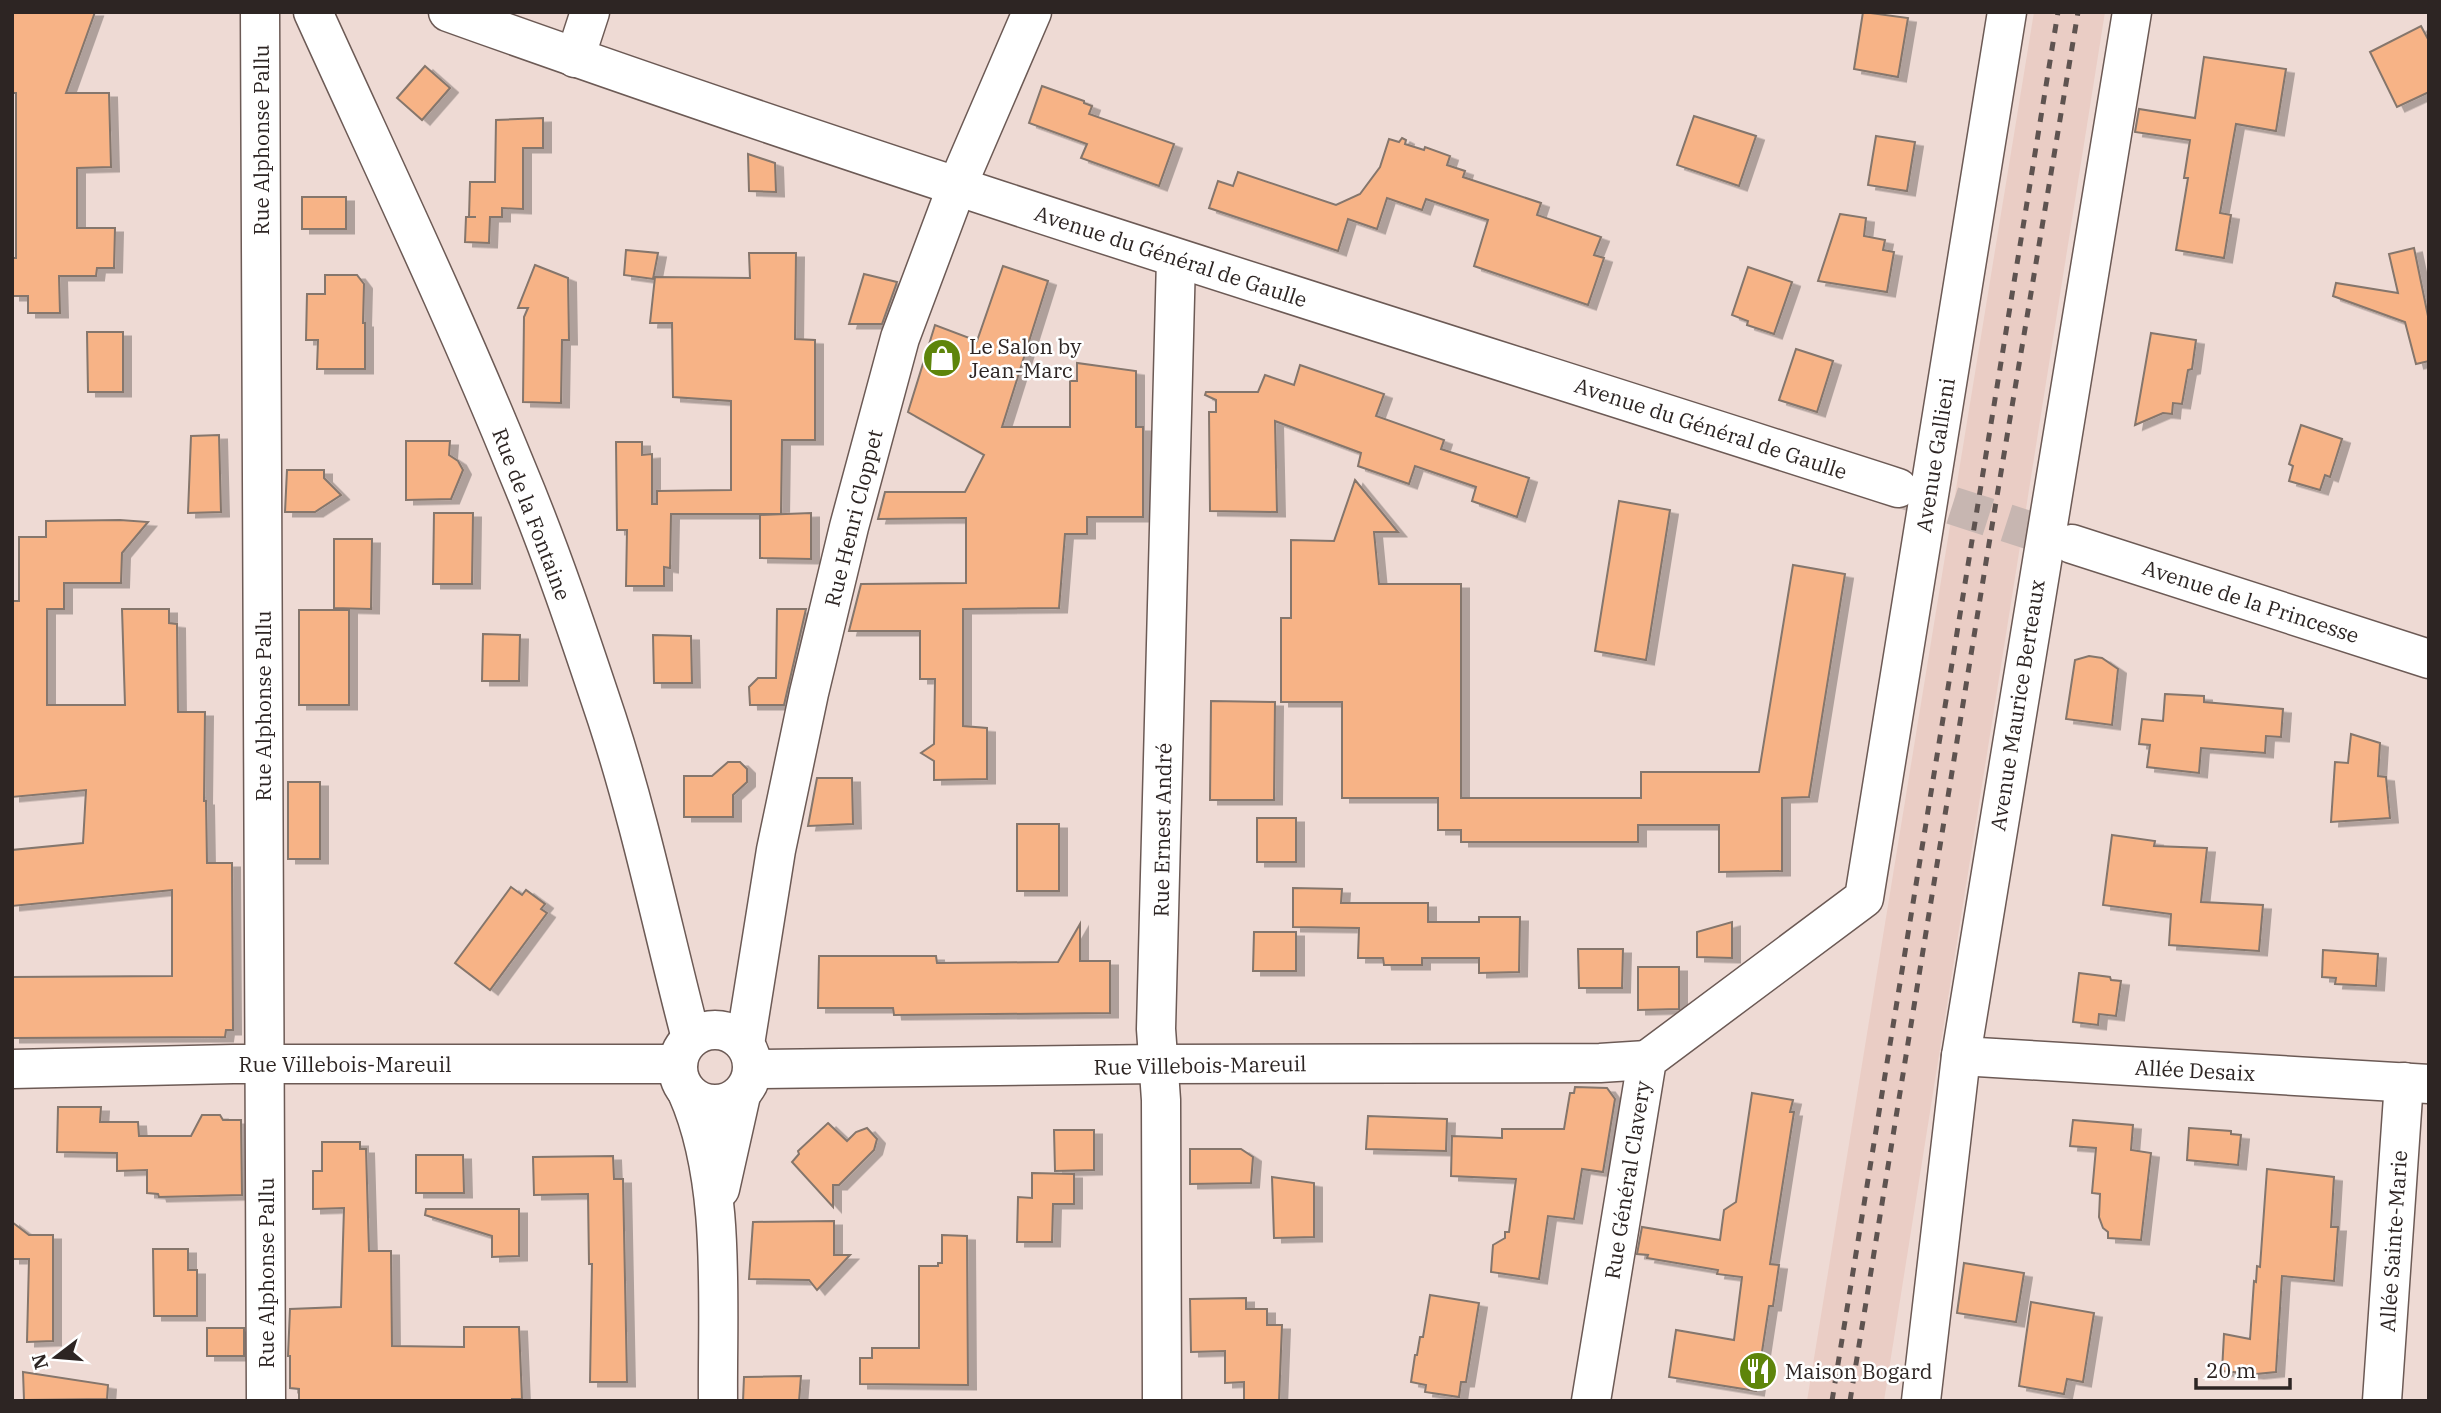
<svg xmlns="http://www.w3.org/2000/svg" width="2441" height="1413" font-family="'IBM Plex Serif',serif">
<defs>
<filter id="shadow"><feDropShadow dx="8" dy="4.5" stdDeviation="0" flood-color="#0004"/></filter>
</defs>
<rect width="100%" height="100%" fill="#eedad4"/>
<polygon fill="#eacdc5" points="2034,12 2105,12 1884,1401 1807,1401"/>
<g fill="#f7b386" stroke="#85766c" stroke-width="2" filter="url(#shadow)">
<polygon points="12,12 95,12 66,93 109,93 111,167 77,168 77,228 115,228 114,268 97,268 96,276 59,276 60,313 28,313 28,296 12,296 12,258 16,258 16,93 12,93"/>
<polygon points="1863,12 1908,18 1898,77 1854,69"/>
<polygon points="2421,26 2429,41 2429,92 2397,107 2370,52"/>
<polygon points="2204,57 2286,69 2276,131 2236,124 2220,213 2231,215 2224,258 2176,250 2188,178 2184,178 2190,140 2135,132 2139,109 2195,118"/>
<polygon points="425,66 450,88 422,120 397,98"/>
<polygon points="1042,86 1084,101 1084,103 1092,106 1089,114 1174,144 1159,186 1081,158 1087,144 1029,123"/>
<polygon points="1694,116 1756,136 1739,186 1677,165"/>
<polygon points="543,118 543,148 523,148 523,209 502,208 502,217 490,217 489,243 465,242 466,217 476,217 469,217 470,182 495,182 496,120"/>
<polygon points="1876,136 1915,142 1907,191 1868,185"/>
<polygon points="1402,138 1406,140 1405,144 1424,150 1425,147 1450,156 1447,165 1465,171 1463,177 1541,203 1537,215 1601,237 1594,255 1604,258 1588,305 1474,266 1488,220 1426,199 1422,210 1387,198 1377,229 1348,219 1338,251 1209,208 1218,181 1233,186 1238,172 1336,205 1360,194 1380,167 1389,139 1399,142"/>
<polygon points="748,154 775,163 776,192 749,191"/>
<rect x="302" y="197" width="44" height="32"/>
<polygon points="1840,214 1866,218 1864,236 1885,240 1883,250 1894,252 1887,292 1818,281"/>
<polygon points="2414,248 2429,321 2429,361 2416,364 2405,322 2333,296 2336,283 2398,293 2389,254"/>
<polygon points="626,250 658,253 653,279 624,275"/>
<polygon points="749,253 796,253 795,339 815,340 815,440 782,440 781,514 671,514 670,568 664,567 664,586 626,586 627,530 617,530 616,442 642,442 642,455 652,454 652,504 657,504 657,491 731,490 731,401 673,397 672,323 650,323 655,277 750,278"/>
<polygon points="535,265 568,278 569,340 562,340 561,403 523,402 524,317 528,308 518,308"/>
<polygon points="1003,266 1048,281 1002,427 1070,427 1070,381 1077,381 1077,363 1136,371 1136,427 1143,427 1143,517 1087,517 1087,534 1065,534 1059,608 963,609 963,726 987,728 987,779 934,780 934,761 921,753 934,744 935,679 920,679 920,631 849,631 861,584 966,583 966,518 878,519 885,492 965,492 984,455 908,412 935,325 977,341"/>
<polygon points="1748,267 1792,282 1774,334 1747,325 1748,321 1732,315"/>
<polygon points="864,274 897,282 882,324 849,324"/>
<polygon points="325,275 357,275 364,284 363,323 365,323 365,369 317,369 318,340 306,340 307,294 325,294"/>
<polygon points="87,332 123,332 123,392 88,392"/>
<polygon points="2151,333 2196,340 2192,369 2188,370 2182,404 2173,403 2172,414 2163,413 2135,425"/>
<polygon points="1796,349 1833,361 1817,412 1779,400"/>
<polygon points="1300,365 1384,394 1376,416 1444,440 1441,449 1529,478 1517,517 1472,501 1476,487 1415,466 1409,484 1358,466 1361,453 1275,421 1277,512 1210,511 1209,412 1216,412 1216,400 1205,395 1206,392 1258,392 1265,375 1294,385"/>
<polygon points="2301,425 2342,439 2330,477 2325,475 2320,490 2289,481 2293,466 2289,464"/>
<polygon points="219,435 221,512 188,513 191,436"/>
<polygon points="406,441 450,441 449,455 458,461 463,470 451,499 406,500"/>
<polygon points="287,470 324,470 324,478 341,495 315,512 285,512"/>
<polygon points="1355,480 1398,532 1374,532 1379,584 1461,584 1461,798 1641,798 1641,772 1759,772 1793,565 1845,574 1809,797 1782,798 1782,871 1719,872 1719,825 1638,825 1638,842 1461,842 1461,830 1438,830 1438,798 1342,798 1342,702 1281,702 1281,618 1291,618 1291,540 1334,541"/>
<polygon points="1619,501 1670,510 1646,660 1595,651"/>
<polygon points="434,513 473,513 472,584 433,584"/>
<polygon points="811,513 811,559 760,558 760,515"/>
<polygon points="120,520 148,522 122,553 121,583 64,583 64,609 47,609 47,705 125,705 122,609 169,609 169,623 177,624 178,712 205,712 204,801 206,801 207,863 232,863 233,1030 226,1030 225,1037 12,1038 12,977 172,976 172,890 12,906 12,850 83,843 86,790 12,797 12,601 19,601 19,537 46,537 46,521"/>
<polygon points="334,539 372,539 371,609 334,608"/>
<polygon points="777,609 806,609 784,705 750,705 749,687 758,678 776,678"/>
<rect x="299" y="610" width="50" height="95"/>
<polygon points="483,634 520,635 519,681 482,681"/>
<polygon points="653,635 691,636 692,683 654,683"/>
<polygon points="2089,656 2102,658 2118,669 2112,725 2066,719 2075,660"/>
<polygon points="2165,694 2204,696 2204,702 2283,709 2281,737 2266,736 2265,753 2201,748 2199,773 2147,767 2150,745 2139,744 2142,719 2163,721"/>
<polygon points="1211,701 1275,702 1274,800 1210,800"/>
<polygon points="2351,734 2380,743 2378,776 2386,777 2390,818 2331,822 2335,762 2348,763"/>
<polygon points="728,762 740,762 747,769 747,782 733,795 733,817 684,817 684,776 712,776"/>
<polygon points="817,778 852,778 853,824 808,826"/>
<rect x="288" y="782" width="32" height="77"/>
<rect x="1257" y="818" width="39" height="44"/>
<rect x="1017" y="824" width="42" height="67"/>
<polygon points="2112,835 2155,841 2154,846 2207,848 2201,902 2263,905 2259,951 2169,945 2171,914 2103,905"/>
<polygon points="511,887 522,895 526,890 545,904 541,909 547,913 490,990 455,963"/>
<polygon points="1293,888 1342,889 1341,903 1428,903 1428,922 1479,922 1479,917 1520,917 1519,972 1479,973 1479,958 1422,958 1422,965 1384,965 1383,958 1358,958 1359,928 1293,927"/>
<polygon points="1732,922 1732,958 1697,957 1697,932"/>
<polygon points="1080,924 1080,961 1110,961 1110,1013 894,1015 893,1008 818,1008 819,956 936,956 937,963 1058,962"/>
<polygon points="1254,932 1296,932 1296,971 1253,971"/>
<polygon points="1578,949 1623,949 1622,988 1579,988"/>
<polygon points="2323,950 2378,954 2376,986 2335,984 2336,978 2322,977"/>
<polygon points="1638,967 1679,967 1679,1009 1638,1010"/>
<polygon points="2079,973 2110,977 2111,980 2121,981 2116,1016 2099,1014 2098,1025 2073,1022"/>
<polygon points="1575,1087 1607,1088 1615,1099 1603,1172 1582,1169 1574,1219 1548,1216 1539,1279 1491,1272 1493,1245 1505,1238 1505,1232 1509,1232 1516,1179 1451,1176 1452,1136 1502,1138 1502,1129 1564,1129 1570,1093 1574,1093"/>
<polygon points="1752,1093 1793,1100 1790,1112 1794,1112 1770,1264 1779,1265 1773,1306 1769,1306 1756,1391 1669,1377 1676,1330 1734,1340 1742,1277 1717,1274 1718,1270 1647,1258 1648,1255 1637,1254 1642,1227 1720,1240 1724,1210 1736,1202"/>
<polygon points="58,1107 101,1107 100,1122 138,1122 139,1136 191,1136 202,1115 220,1115 223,1120 241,1120 242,1195 159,1197 158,1194 147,1193 147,1170 117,1171 117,1153 57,1152"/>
<polygon points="1368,1116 1447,1119 1446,1151 1366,1149"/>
<polygon points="2073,1120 2133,1125 2131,1150 2151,1153 2141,1240 2108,1238 2108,1232 2103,1228 2099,1217 2100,1194 2092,1193 2096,1148 2070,1146"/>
<polygon points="828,1123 847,1141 856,1132 867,1128 877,1139 874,1150 839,1185 833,1185 833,1207 792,1162 799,1154 798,1151"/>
<polygon points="2189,1128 2231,1131 2231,1134 2241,1135 2238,1165 2187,1160"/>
<polygon points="1054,1130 1094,1130 1094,1170 1055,1171"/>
<polygon points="322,1142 360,1142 360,1149 366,1149 369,1251 391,1251 392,1346 464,1347 464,1327 519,1327 522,1399 512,1399 512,1401 299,1401 299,1389 290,1388 290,1356 288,1356 290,1309 341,1307 344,1208 313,1209 313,1171 322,1171"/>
<polygon points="1190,1149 1241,1149 1253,1157 1251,1183 1190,1184"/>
<polygon points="416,1155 463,1155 464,1193 416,1193"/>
<polygon points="613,1156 614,1179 623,1179 627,1382 590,1382 592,1264 589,1264 588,1194 534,1195 533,1157"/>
<polygon points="2267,1169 2334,1177 2331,1227 2338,1227 2334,1281 2282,1276 2276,1372 2256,1374 2222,1371 2224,1334 2250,1339 2254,1281 2256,1282 2257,1266 2260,1267"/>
<polygon points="1032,1173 1074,1174 1074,1204 1053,1204 1052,1242 1017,1242 1018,1197 1032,1198"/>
<polygon points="1272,1177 1314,1183 1314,1237 1274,1238"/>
<polygon points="426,1209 519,1209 519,1256 492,1257 492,1236 425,1215"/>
<polygon points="834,1221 834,1255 850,1255 817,1290 809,1280 749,1279 753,1222"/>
<polygon points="12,1222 29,1235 53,1235 53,1341 27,1342 29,1259 12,1259"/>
<polygon points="942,1235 967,1236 968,1385 860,1384 860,1358 872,1358 872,1348 919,1348 919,1266 938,1266 938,1263 942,1263"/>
<polygon points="153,1249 188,1249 188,1270 197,1270 197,1316 154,1316"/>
<polygon points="1964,1263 2024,1273 2016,1322 1957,1313"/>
<polygon points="1430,1295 1479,1303 1466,1382 1461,1382 1459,1397 1425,1392 1426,1385 1411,1382 1415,1355 1417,1355 1420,1337 1423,1337"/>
<polygon points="1246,1298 1246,1309 1267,1309 1267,1325 1282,1325 1279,1401 1244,1401 1244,1382 1225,1383 1225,1351 1191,1352 1190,1299"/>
<polygon points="2031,1302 2094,1313 2083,1382 2067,1379 2064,1394 2019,1386"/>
<rect x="207" y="1328" width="37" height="28"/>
<polygon points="23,1372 108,1385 107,1399 24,1400"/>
<polygon points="801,1376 799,1401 743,1401 744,1377"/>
</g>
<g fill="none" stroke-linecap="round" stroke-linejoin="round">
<polyline stroke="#c7b6b1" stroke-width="38" stroke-dasharray="38 19" stroke-linecap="butt" points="1898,488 2072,544"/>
<defs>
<g id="minor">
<polyline points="260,12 266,1401"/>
<path d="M313,12C382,164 454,315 517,470C551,551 579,635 607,719C641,823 663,931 691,1038"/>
<path d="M448,12C927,184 1414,332 1898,488"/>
<polyline points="575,58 590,12"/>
<polyline points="2072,544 2429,659"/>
<circle cx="715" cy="1067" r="37"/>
<polyline points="745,1044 776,850 809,693 849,527 900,338 957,186 1032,12"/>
<polyline points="1961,1056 2429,1084"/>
<polyline points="12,1069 233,1064 678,1064"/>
<polyline points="753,1069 1159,1064 1600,1063 1647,1060"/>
<path d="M687,1092C727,1182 717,1303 718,1401"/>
<polyline points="720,1189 741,1095"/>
<polyline points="1162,1401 1161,1100 1156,1029 1176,259"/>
<polyline points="1591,1401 1647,1060 1864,898 2007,12"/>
<polyline points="1921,1401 1961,1056 2132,12"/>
<polyline points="2382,1401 2404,1082"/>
</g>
</defs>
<use href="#minor" stroke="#6c5a55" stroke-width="41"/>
<use href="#minor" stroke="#fff" stroke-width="38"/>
<g stroke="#5e5350" stroke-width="5" stroke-dasharray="9 9" stroke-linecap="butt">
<polyline points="1832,1401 2058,12"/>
<polyline points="1850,1401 1987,556 2078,12"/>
</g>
</g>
<defs>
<symbol id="shop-disc" viewBox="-11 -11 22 22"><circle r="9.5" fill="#5e850b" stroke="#fff"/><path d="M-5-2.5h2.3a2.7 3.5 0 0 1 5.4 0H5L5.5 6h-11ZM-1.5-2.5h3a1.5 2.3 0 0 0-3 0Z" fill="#fff"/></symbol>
<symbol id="restaurant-disc" viewBox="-11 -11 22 22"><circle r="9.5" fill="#5e850b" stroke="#fff"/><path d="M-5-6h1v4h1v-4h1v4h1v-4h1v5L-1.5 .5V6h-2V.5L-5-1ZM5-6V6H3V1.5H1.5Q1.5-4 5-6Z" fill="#fff"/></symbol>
</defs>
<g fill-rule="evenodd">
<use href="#shop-disc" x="920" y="336" width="44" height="44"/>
<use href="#restaurant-disc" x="1736" y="1349" width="44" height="44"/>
</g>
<g text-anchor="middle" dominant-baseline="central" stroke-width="5" stroke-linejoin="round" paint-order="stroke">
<g font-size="21" fill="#2d2523" stroke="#fff">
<text transform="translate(261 140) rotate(-90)">Rue Alphonse Pallu</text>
<text transform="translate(1171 256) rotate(18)">Avenue du Général de Gaulle</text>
<text transform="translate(1711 428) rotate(18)">Avenue du Général de Gaulle</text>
<text transform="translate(1935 455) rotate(-81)">Avenue Gallieni</text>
<text transform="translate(532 514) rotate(69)">Rue de la Fontaine</text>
<text transform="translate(853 518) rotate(-76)">Rue Henri Cloppet</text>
<text transform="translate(2251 601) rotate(18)">Avenue de la Princesse</text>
<text transform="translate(2017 705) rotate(-81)">Avenue Maurice Berteaux</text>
<text transform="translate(263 706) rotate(-90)">Rue Alphonse Pallu</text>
<text transform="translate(1162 830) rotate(-89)">Rue Ernest André</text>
<text x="345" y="1064">Rue Villebois-Mareuil</text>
<text transform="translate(1200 1065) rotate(-1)">Rue Villebois-Mareuil</text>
<text transform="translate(2195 1070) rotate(3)">Allée Desaix</text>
<text transform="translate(1627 1180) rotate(-81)">Rue Général Clavery</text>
<text transform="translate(2393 1241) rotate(-86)">Allée Sainte-Marie</text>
<text transform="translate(266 1273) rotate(-90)">Rue Alphonse Pallu</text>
</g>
<g font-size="21" fill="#2d2523" stroke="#fff" text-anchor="start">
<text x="969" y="346">Le Salon by<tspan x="969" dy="24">Jean-Marc</tspan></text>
<text x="1785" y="1371">Maison Bogard</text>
</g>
</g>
<rect width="2441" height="1413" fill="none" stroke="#2d2523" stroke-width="28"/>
<g transform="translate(56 1357) rotate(254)" stroke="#ffffff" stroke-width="5" paint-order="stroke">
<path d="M0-5L12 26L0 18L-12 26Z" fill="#2d2523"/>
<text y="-10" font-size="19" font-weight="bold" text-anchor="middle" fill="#2d2523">N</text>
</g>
<path d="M2196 1378v10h94v-10" fill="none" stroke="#2d2523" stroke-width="3.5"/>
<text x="2206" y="1378" font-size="21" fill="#2d2523" stroke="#ffffff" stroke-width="5" paint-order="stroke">20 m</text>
</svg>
